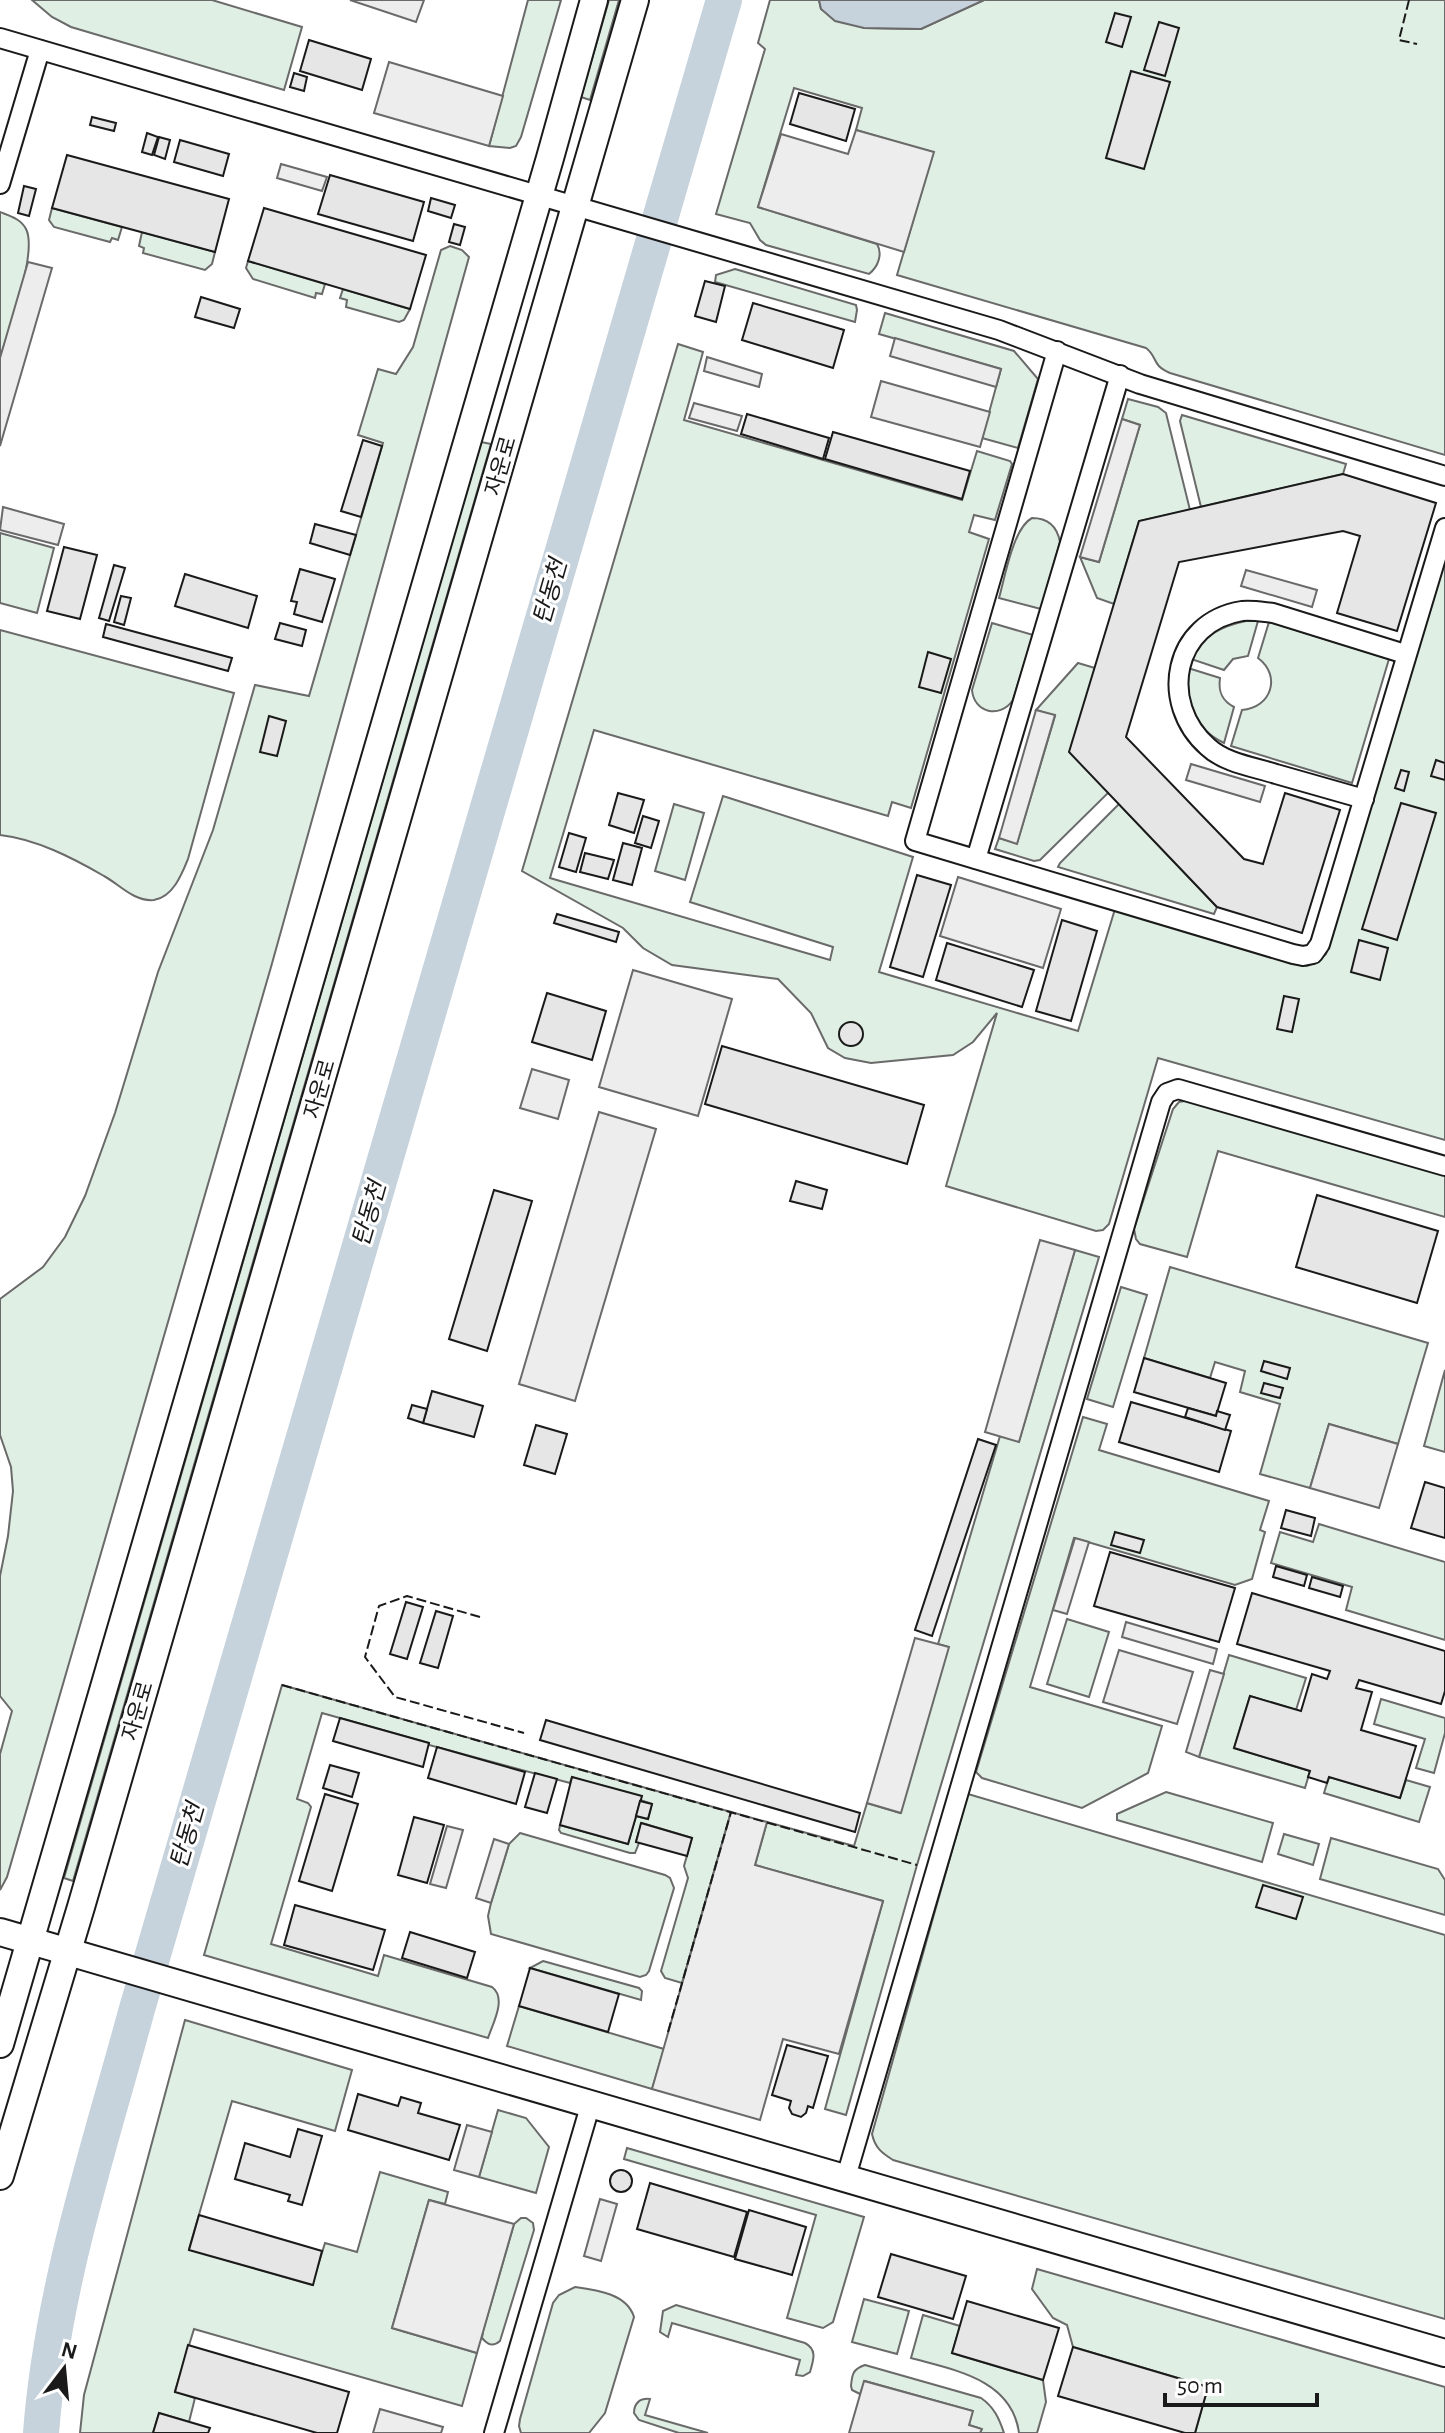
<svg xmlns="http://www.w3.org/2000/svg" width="1445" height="2433" font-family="'Alegreya Sans','Noto Sans KR',sans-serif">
<rect width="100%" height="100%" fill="#fff"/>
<g fill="#e0efe3" stroke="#6a6a6a" stroke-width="2">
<polygon points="32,0 212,0 302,27 284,90 71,27 52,17"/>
<polygon points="528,0 561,0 521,137 516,146 510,148 489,146"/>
<polygon points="609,0 619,0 590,100 581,97"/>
<path d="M770,0H819L821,9L864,28L921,29L984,0H1445V455L1170,373C1151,365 1158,357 1146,348L897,275L933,153L856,130L862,108L794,88L758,207L877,244C883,254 878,267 869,274L766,245L760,240L750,223L716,214L765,49L758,43Z"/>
<polygon points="52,208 122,227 118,240 112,238 110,242 54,227 49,220"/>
<path d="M0,212C10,216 21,219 26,229C38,252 8,332 0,358Z"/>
<polygon points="142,232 215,252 212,264 205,270 143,253 144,248 139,246"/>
<polygon points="450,246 462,250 469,257 271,967 7,1877 0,1890 0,1754 12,1711 0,1696 0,1576 8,1536 13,1491 11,1467 0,1435 0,1299 43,1267 65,1237 85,1196 115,1113 158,972 213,830 255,685 309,696 383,443 358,435 378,369 396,374 413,347 441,250"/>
<polygon points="248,261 325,284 322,294 316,293 315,298 253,279 246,268"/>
<polygon points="735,269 856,305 857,310 855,322 715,282 716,275"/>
<polygon points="343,289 410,309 404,320 399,322 346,307 347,300 340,298"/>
<polygon points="885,313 1014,351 1038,379 1018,448 982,438 1001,369 879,334"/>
<polygon points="678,344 703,352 684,420 962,500 977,451 1010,461 1012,464 995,520 974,515 969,532 989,539 911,808 892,802 888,816 594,730 550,878 830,960 833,947 690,902 723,796 913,857 879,972 1078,1031 1115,909 1307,966 1317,962 1326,954 1445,552 1445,1140 1158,1058 1109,1224 1103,1230 1096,1231 946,1186 997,1013 973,1042 953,1055 871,1063 845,1058 828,1048 811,1013 778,979 672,965 643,948 623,928 522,871"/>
<polygon points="1128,399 1158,407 1166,413 1190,510 1139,521 1114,604 1097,598 1080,557 1099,562 1140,425 1122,419"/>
<polygon points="1182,415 1346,464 1343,474 1201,507 1180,421"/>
<polygon points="481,442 491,444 73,1881 64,1878"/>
<path d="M1032,518C1048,518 1057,526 1060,542L1041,609L999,598C1005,577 1013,528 1032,518Z"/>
<polygon points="0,533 54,548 37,613 0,603"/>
<path d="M1246,621H1258L1248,656L1233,659L1224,670L1191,659C1202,636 1221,626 1246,621Z"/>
<path d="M1269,622L1389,659L1352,783L1231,746L1242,710C1271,708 1282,676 1258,658Z"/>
<path d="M992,623L1033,635L1013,700C1000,719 974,713 972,690Z"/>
<path d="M0,630L234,693L188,859C182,874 173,897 154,900C134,902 119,884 104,876C73,858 36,839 0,835Z"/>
<polygon points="1078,663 1095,668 1108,793 1040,860 1034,861 995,849 999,838 1017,843 1055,716 1036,710"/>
<path d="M1188,668L1220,678C1218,692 1222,701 1234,707L1224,743C1191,727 1186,701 1188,668Z"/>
<polygon points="674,804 704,813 685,880 655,871"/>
<polygon points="1119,804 1217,907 1214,914 1058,867 1060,863"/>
<polygon points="1190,1100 1445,1175 1445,1217 1218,1151 1187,1257 1140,1244 1136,1239 1134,1229 1173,1109 1179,1102"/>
<polygon points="1075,1250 1099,1257 917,1865 846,2115 825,2109 883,1901 755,1865 767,1822 854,1846 867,1803 900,1813 948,1647 938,1644 1000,1436 1019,1441"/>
<polygon points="1170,1267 1428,1343 1398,1444 1329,1424 1310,1488 1260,1474 1280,1404 1240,1392 1245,1371 1215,1362 1210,1378 1144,1358"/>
<polygon points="1121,1287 1147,1295 1113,1407 1087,1399"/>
<polygon points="1445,1370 1445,1452 1424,1446"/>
<polygon points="1083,1417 1107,1424 1099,1450 1269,1501 1260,1530 1265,1532 1252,1579 1235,1585 1074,1538 1030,1687 1162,1726 1148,1773 1082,1808 982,1778 976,1772"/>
<polygon points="1319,1524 1445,1562 1445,1640 1346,1610 1352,1587 1271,1563 1280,1532 1313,1542"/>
<polygon points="1067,1619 1109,1632 1089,1697 1047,1684"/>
<polygon points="1229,1655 1306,1678 1296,1710 1250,1696 1234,1748 1310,1771 1305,1788 1199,1757"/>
<path d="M282,1685L731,1812L682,1983L665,1978L661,1971L688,1878L684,1866L692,1838L642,1823L636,1841L639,1843L635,1853H630L561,1833L559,1830L560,1825L628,1844L636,1816L648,1819L652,1804L572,1777L570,1783L429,1745V1743L322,1713L297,1799L308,1803L311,1807L271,1944L378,1976L384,1955L492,1987C507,1998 493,2023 488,2038L204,1955Z"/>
<polygon points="1381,1699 1445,1718 1445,1733 1434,1773 1416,1768 1425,1739 1374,1724"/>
<polygon points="1329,1777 1400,1798 1406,1780 1430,1787 1419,1822 1324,1793"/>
<polygon points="1166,1792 1273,1823 1262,1862 1117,1820 1117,1814"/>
<path d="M968,1794L1445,1935V2319L893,2160C882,2153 875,2148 872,2134Z"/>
<polygon points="520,1833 665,1875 670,1878 674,1888 649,1971 646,1975 640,1977 491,1934 488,1916 491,1903 509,1844"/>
<polygon points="1284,1834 1319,1844 1313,1865 1278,1854"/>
<polygon points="1331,1838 1438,1869 1445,1880 1445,1915 1320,1879"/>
<polygon points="543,1961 639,1988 642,1991 641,2000 530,1968"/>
<polygon points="519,2006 664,2049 652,2089 507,2046"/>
<polygon points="185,2020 352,2070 335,2131 232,2101 189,2249 312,2285 325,2243 357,2252 380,2172 448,2192 445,2204 429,2200 392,2328 477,2353 462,2406 194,2329 175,2391 195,2398 189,2422 159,2413 153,2433 80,2433 84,2395"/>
<polygon points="498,2110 526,2118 549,2147 536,2193 479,2177"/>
<polygon points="627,2148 864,2217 833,2322 823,2328 787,2318 816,2215 624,2159"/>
<path d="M521,2218H526L533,2223L534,2230L500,2341C493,2347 488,2345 482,2338L483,2331L514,2224Z"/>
<polygon points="1037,2269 1445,2387 1445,2433 1195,2433 1208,2387 1073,2347 1067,2325 1053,2318 1032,2289"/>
<path d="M575,2287C597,2290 627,2294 634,2317L605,2413L589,2433H521L519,2426L520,2419L553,2303L559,2295Z"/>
<polygon points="864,2299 909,2311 897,2354 852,2342"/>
<path d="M676,2305L805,2343C818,2350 813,2361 810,2372L803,2376L796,2375L800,2360L672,2323L668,2337L660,2332L663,2311Z"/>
<path d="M923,2315L960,2326L952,2353L1043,2380L1046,2402L1037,2433H1019C1012,2379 954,2370 911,2358Z"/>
<path d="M865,2365L981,2398C994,2407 999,2418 1004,2433H980L981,2429L969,2425L972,2411L865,2381L860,2394L852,2390L851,2386C852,2374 853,2369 865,2365Z"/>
<path d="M650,2399L645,2415L708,2433H679L639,2420L634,2413C634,2403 640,2398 650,2399Z"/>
</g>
<g fill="#ededed" stroke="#6a6a6a" stroke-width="2">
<polygon points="350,0 424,0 416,22"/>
<polygon points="389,62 503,96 489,146 374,113"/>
<polygon points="856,130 934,152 904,252 758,207 781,134 848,154"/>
<polygon points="281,164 327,177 322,191 277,178"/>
<polygon points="28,262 52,268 0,446 0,358"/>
<polygon points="895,338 1001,369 996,387 890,356"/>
<polygon points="707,357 762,374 759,387 704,371"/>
<polygon points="881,381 990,412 980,447 871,417"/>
<polygon points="694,403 742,416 737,431 689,418"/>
<polygon points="1122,419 1140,425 1099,562 1080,557"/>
<polygon points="3,507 64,524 58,545 0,530"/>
<polygon points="1246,570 1317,590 1312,607 1241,586"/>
<polygon points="1036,710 1055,715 1017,844 999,838"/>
<polygon points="1191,764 1265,786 1260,802 1186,780"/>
<polygon points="958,877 1061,909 1043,968 940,936"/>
<polygon points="633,970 732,999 698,1116 599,1087"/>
<polygon points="532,1069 569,1080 558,1119 520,1108"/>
<polygon points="599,1112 656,1129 575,1401 519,1384"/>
<polygon points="1040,1240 1075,1250 1019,1442 985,1432"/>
<polygon points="1329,1424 1398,1444 1379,1508 1310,1488"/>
<polygon points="1075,1538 1089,1542 1067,1614 1053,1610"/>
<polygon points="1126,1622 1217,1649 1213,1664 1122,1637"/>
<polygon points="915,1638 949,1647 901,1813 867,1803"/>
<polygon points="1119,1650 1193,1672 1177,1724 1103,1702"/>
<polygon points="1210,1670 1224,1674 1199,1757 1186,1752"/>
<polygon points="731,1812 767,1822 755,1865 883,1901 839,2054 783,2039 760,2120 652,2089"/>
<polygon points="447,1826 463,1830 446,1888 430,1884"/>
<polygon points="494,1839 509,1844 491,1903 476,1898"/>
<polygon points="467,2125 492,2132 479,2177 454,2170"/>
<polygon points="600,2199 617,2204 601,2261 584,2256"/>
<polygon points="429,2200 514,2224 477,2353 392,2328"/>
<polygon points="864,2381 973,2411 969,2425 982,2429 980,2433 849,2433"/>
<polygon points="380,2409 443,2427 441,2433 373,2433"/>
</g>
<polygon fill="#c6d2dc" stroke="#6a6a6a" stroke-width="2" points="819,0 984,0 921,29 864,28 835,21 821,9"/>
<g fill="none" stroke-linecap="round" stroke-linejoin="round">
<path stroke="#c6d2dc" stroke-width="36" d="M41,2433C52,2288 99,2149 137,2009L724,0"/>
</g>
<g fill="#e6e6e6" stroke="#1a1a1a" stroke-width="2">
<polygon points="1115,13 1131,17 1122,47 1106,42"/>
<polygon points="1159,22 1179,28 1165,76 1144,70"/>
<polygon points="309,40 371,59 362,90 300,71"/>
<polygon points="1131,71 1170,82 1144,169 1106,158"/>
<polygon points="294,73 307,77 304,91 290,87"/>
<polygon points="799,93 855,109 846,141 790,124"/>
<polygon points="92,117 116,123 114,131 90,125"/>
<polygon points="147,133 158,137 152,155 142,152"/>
<polygon points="159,137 170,140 165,159 154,155"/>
<polygon points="180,140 229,154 223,176 174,162"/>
<polygon points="67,155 229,199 215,252 52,208"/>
<polygon points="330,175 424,202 413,241 318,214"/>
<polygon points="24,186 36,189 29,216 18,213"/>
<polygon points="431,198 455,205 451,218 428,211"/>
<polygon points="264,208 426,255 410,309 248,261"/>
<polygon points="454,224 465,227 460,245 449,242"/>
<polygon points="705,281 725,286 716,322 695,316"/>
<polygon points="201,297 240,309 234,328 195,317"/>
<polygon points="753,303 844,330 833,368 742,340"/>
<polygon points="747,414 829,438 823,459 741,434"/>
<polygon points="833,432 970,471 962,499 825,459"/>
<polygon points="363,440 382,446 361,517 341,511"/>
<polygon points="1343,474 1436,503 1397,631 1337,613 1360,536 1343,531 1179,562 1126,737 1244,859 1263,864 1285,793 1340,810 1302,933 1217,907 1069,752 1139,521"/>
<polygon points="315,524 356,535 350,555 310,543"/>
<polygon points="64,547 97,555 80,619 47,611"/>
<polygon points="114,565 125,568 109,621 99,618"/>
<polygon points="300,569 335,579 322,622 294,614 297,602 291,601"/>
<polygon points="185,574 257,596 248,628 175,606"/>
<polygon points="121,596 131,598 124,625 114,622"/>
<polygon points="280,623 306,630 302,646 275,639"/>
<polygon points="106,624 232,658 228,671 103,637"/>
<polygon points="928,652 951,659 941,693 919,687"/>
<polygon points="269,716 286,721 277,756 260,752"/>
<polygon points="1436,760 1445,763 1445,780 1431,776"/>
<polygon points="1401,770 1409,772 1404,791 1395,788"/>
<polygon points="618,793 644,800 634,833 609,825"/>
<polygon points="1401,803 1436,813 1397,940 1362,929"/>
<polygon points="643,816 659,821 651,848 635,843"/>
<polygon points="569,833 586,838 576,872 559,867"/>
<polygon points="623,843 642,848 632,885 613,880"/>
<polygon points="585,853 614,860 608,879 580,872"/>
<polygon points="917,875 951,885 923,977 890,967"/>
<polygon points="557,914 619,932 616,942 554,923"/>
<polygon points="1062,920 1097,931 1071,1021 1036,1011"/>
<polygon points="1359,940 1388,948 1380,980 1351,972"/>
<polygon points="947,943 1034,970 1022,1007 936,980"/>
<polygon points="547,993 606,1011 592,1060 532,1042"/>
<polygon points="1284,996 1299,999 1292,1032 1277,1029"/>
<circle cx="851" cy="1034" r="12"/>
<polygon points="722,1046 924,1105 907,1164 705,1104"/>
<polygon points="796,1181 827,1190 822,1209 790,1201"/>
<polygon points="494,1190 532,1201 487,1351 449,1339"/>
<polygon points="1317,1195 1438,1231 1417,1303 1296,1267"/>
<polygon points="1144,1358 1226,1383 1216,1416 1134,1392"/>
<polygon points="1264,1361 1290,1368 1287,1379 1261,1371"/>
<polygon points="1264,1383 1283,1388 1280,1398 1261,1393"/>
<polygon points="432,1391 483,1406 474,1437 423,1423"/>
<polygon points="1131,1402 1231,1431 1219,1472 1119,1442"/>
<polygon points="412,1405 427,1409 423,1423 408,1418"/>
<polygon points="1188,1408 1216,1416 1217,1411 1230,1415 1225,1430 1185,1417"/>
<polygon points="536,1425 567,1434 555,1474 524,1465"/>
<polygon points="978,1439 996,1445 932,1636 915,1630"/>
<polygon points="1425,1482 1445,1488 1445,1538 1411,1528"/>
<polygon points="1286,1510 1315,1518 1311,1536 1281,1528"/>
<polygon points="1115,1532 1144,1540 1140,1553 1111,1545"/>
<polygon points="1110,1552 1235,1588 1219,1642 1094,1606"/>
<polygon points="1276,1566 1307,1575 1304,1586 1273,1577"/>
<polygon points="1312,1577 1343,1586 1340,1597 1309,1588"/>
<polygon points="1252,1593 1445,1651 1445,1691 1441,1704 1359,1680 1356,1688 1372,1692 1361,1730 1416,1746 1400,1798 1329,1777 1327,1783 1308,1777 1310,1771 1234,1748 1250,1696 1301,1711 1312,1674 1327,1679 1330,1671 1237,1644"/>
<polygon points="406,1602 423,1607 407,1659 390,1654"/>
<polygon points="436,1611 453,1616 438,1668 420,1663"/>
<polygon points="340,1718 429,1743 423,1767 333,1741"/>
<polygon points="546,1720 860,1813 855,1832 540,1740"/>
<polygon points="437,1747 525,1772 516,1804 428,1778"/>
<polygon points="330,1765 359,1773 352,1797 323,1788"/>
<polygon points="535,1773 557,1779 547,1813 525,1807"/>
<polygon points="572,1777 642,1796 628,1844 560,1825"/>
<polygon points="325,1794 358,1804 332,1891 299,1881"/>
<polygon points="640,1801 652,1804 648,1819 636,1816"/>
<polygon points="414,1817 444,1825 427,1883 398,1875"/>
<polygon points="641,1823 692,1838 687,1856 636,1842"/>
<polygon points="1263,1885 1303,1897 1296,1919 1256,1907"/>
<polygon points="295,1905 385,1930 373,1970 284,1945"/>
<polygon points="410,1932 475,1952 467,1978 402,1958"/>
<polygon points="530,1968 619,1994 608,2032 519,2006"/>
<polygon points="787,2045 828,2056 813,2108 808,2106 806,2113 801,2117 792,2114 789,2108 791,2101 772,2095"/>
<polygon points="358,2094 398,2106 401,2097 421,2103 418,2113 460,2125 449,2160 348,2130"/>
<polygon points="298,2129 322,2136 302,2205 288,2201 290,2195 235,2179 245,2143 290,2157"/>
<circle cx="621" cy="2181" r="11"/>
<polygon points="650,2183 747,2212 734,2257 637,2229"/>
<polygon points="749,2210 806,2227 792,2275 735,2259"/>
<polygon points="199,2215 322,2251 313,2285 189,2250"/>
<polygon points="891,2254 966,2276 953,2319 878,2297"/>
<polygon points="967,2301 1059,2328 1043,2380 952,2353"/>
<polygon points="188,2345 349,2392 337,2433 317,2433 175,2392"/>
<polygon points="1073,2347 1208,2387 1195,2433 1185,2433 1058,2396"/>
<polygon points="159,2413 210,2428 208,2433 153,2433"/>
</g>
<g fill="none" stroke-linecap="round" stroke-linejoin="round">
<defs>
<g id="street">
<polyline points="0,38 999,330 1140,384 1445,476"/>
<polyline points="0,184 40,50"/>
<polyline points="1057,351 915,841 1293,954 1303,956 1313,954 1320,944 1445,528"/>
<path d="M1364,799C1335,791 1305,782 1276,774C1254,767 1225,763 1208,747C1158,703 1173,622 1242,611C1253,610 1263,612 1273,613L1405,654"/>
<polyline points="976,859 1120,375"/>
<polyline points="846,2177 1161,1102 1167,1093 1178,1089 1445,1166"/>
<polyline points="494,2433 591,2103"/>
</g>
<g id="secondary">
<polyline points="0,1932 1445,2353"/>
<polyline points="0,2044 550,158 594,0"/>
<polyline points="0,2176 81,1907 635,0"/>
</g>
</defs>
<use href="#street" stroke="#1a1a1a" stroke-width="22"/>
<use href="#secondary" stroke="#1a1a1a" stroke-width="30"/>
<use href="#street" stroke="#fff" stroke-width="18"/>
<use href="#secondary" stroke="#fff" stroke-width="26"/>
<g stroke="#1a1a1a" stroke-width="2" stroke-dasharray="10 4" stroke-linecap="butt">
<polyline points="1409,0 1399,40 1417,44"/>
<polyline points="480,1617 407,1596 379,1606 365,1657 395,1697 524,1733"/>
<polyline points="282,1685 917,1865"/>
<polyline points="668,2032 731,1812"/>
</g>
</g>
<g text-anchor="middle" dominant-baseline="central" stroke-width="6" stroke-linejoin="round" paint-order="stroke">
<g font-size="22" fill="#1a1a1a" stroke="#fff">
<text transform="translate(501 466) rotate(-74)">자운로</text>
<text transform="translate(320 1089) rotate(-74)">자운로</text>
<text transform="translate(138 1711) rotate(-74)">자운로</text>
</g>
<g font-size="24" font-style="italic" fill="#1a1a1a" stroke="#fff">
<text transform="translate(551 592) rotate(-74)">탄동천</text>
<text transform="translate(370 1214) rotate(-74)">탄동천</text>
<text transform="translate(188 1836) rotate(-74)">탄동천</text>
</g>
</g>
<g transform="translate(64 2369) rotate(16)" stroke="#ffffff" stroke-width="6" paint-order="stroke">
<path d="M0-6L14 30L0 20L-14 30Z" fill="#1a1a1a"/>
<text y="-12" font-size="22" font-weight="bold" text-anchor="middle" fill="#1a1a1a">N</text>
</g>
<path d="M1165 2393v12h152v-12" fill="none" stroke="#1a1a1a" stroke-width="4"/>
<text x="1177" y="2393" font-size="24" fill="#1a1a1a" stroke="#ffffff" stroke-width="6" paint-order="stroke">50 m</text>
</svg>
